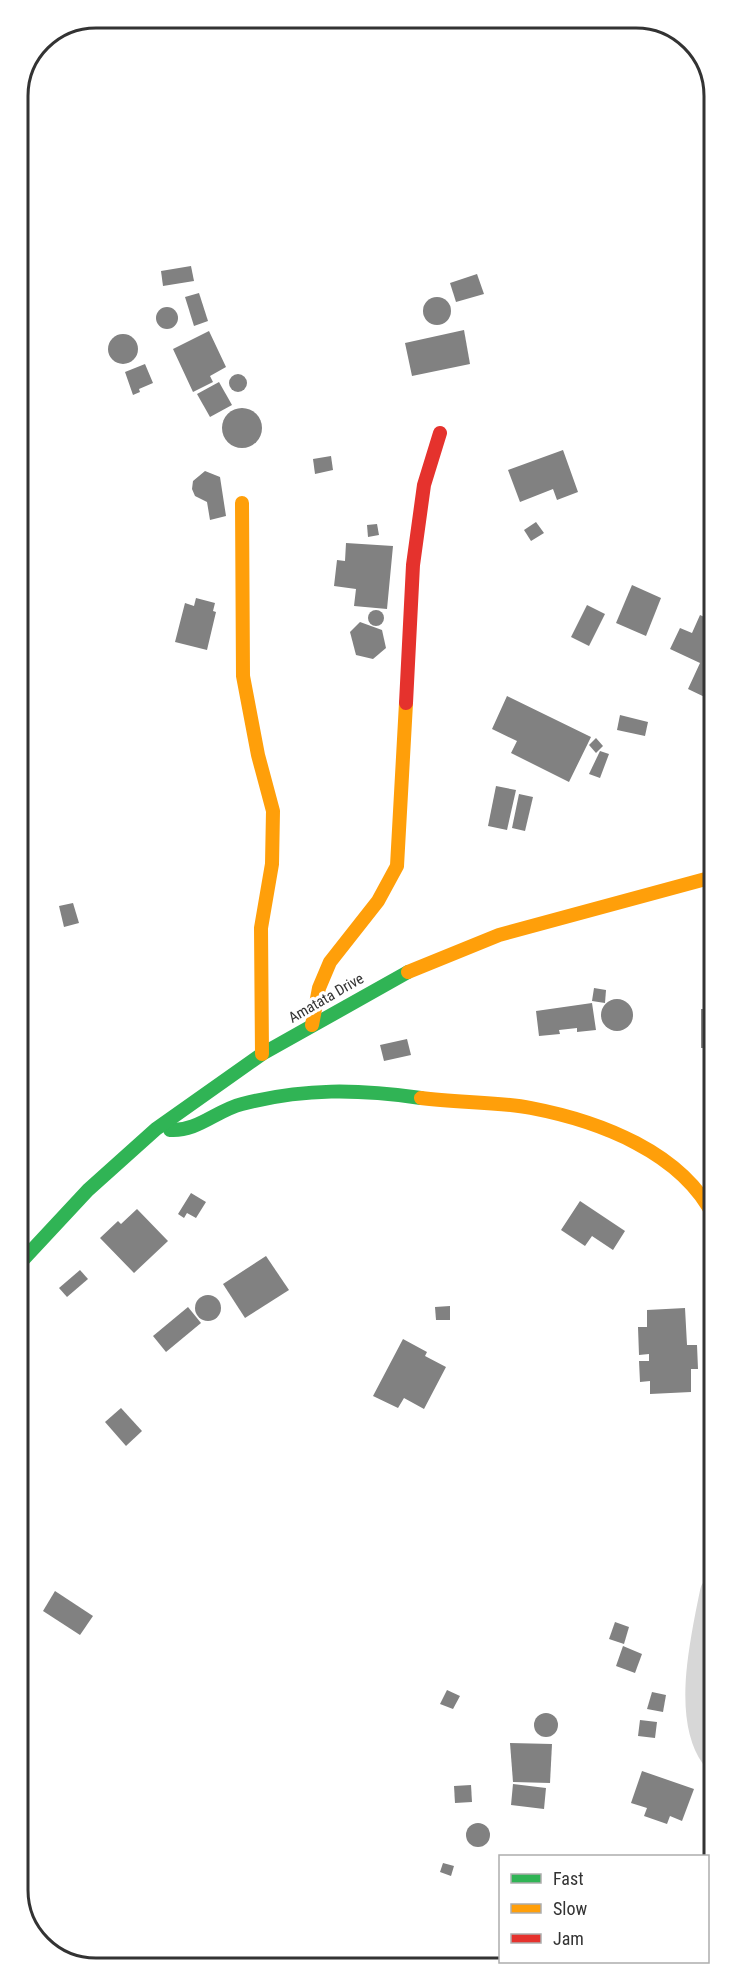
<svg xmlns="http://www.w3.org/2000/svg" width="733" height="1987" font-family="'Roboto Condensed',sans-serif">
<rect width="100%" height="100%" fill="#fff"/>
<g fill="#818181">
<polygon points="191,266 194,281 163,286 161,271"/>
<polygon points="477,274 484,294 456,302 450,283"/>
<polygon points="199,293 208,321 194,326 185,297"/>
<circle cx="437" cy="311" r="14"/>
<circle cx="167" cy="318" r="11"/>
<polygon points="464,330 470,364 412,376 405,343"/>
<polygon points="209,331 226,367 210,376 213,382 193,392 173,349"/>
<circle cx="123" cy="349" r="15"/>
<polygon points="145,364 153,383 139,389 140,392 133,395 125,372"/>
<circle cx="238" cy="383" r="9"/>
<polygon points="219,382 232,405 210,417 197,394"/>
<circle cx="242" cy="428" r="20"/>
<polygon points="563,450 578,492 557,500 553,489 520,502 508,470"/>
<polygon points="331,456 333,470 315,474 313,459"/>
<polygon points="205,471 220,477 226,516 210,520 207,502 195,496 192,489 193,481"/>
<polygon points="536,522 544,533 531,541 524,530"/>
<polygon points="377,524 379,535 368,537 367,525"/>
<polygon points="346,543 393,546 387,609 354,606 356,589 334,586 337,560 345,561"/>
<polygon points="632,585 661,598 646,636 616,623"/>
<polygon points="196,598 215,603 213,611 216,612 207,650 175,642 185,603 194,606"/>
<polygon points="587,605 605,614 589,646 571,637"/>
<circle cx="376" cy="618" r="8"/>
<polygon points="700,615 713,621 713,701 688,689 700,663 670,649 680,628 692,633"/>
<polygon points="360,622 382,630 386,648 373,659 356,655 350,632"/>
<polygon points="507,696 591,737 569,782 511,753 517,741 492,729"/>
<polygon points="620,715 648,722 645,736 617,730"/>
<polygon points="596,738 603,746 596,753 589,745"/>
<polygon points="600,751 609,754 600,778 589,774"/>
<polygon points="496,786 516,790 507,830 488,826"/>
<polygon points="519,794 533,797 525,831 512,828"/>
<polygon points="73,903 79,923 64,927 59,906"/>
<polygon points="594,988 606,990 605,1003 592,1001"/>
<circle cx="617" cy="1015" r="16"/>
<polygon points="592,1003 596,1030 577,1032 577,1028 559,1030 560,1034 539,1036 536,1011"/>
<rect x="701" y="1009" width="13" height="39"/>
<polygon points="407,1039 411,1055 384,1061 380,1045"/>
<polygon points="191,1193 206,1202 196,1218 187,1213 184,1218 178,1214"/>
<polygon points="580,1201 625,1231 613,1250 592,1236 585,1246 561,1230"/>
<polygon points="137,1209 168,1241 134,1273 100,1238 118,1221 121,1224"/>
<polygon points="266,1256 289,1290 245,1318 223,1284"/>
<polygon points="80,1270 88,1279 67,1297 59,1288"/>
<circle cx="208" cy="1308" r="13"/>
<polygon points="450,1306 450,1320 436,1320 435,1307"/>
<polygon points="188,1307 201,1323 166,1352 153,1336"/>
<polygon points="685,1308 687,1345 697,1345 698,1369 691,1369 691,1392 650,1394 650,1381 640,1382 639,1361 649,1361 649,1354 639,1355 638,1327 647,1327 647,1310"/>
<polygon points="403,1339 427,1352 425,1356 446,1367 424,1409 404,1398 398,1408 373,1396"/>
<polygon points="121,1408 142,1431 126,1446 105,1422"/>
<polygon points="20,1414 24,1423 20,1442"/>
<polygon points="55,1591 93,1616 80,1635 43,1611"/>
<polygon points="615,1622 629,1627 624,1644 609,1639"/>
<polygon points="623,1646 642,1654 635,1673 616,1666"/>
<polygon points="447,1690 460,1696 453,1709 440,1704"/>
<polygon points="652,1692 666,1695 663,1712 647,1709"/>
<circle cx="546" cy="1725" r="12"/>
<polygon points="640,1720 657,1722 655,1738 638,1736"/>
<polygon points="510,1743 552,1744 550,1783 513,1782"/>
<polygon points="642,1771 694,1789 682,1821 670,1816 667,1824 644,1816 647,1808 631,1803"/>
<polygon points="513,1784 546,1788 544,1809 511,1805"/>
<polygon points="471,1785 472,1802 455,1803 454,1786"/>
<polygon points="715,1792 715,1814 710,1805"/>
<circle cx="478" cy="1835" r="12"/>
<polygon points="443,1863 454,1866 451,1876 440,1872"/>
</g>
<g fill="none" stroke-linecap="round" stroke-linejoin="round">
<path stroke="#d7d7d7" stroke-width="30" d="M715,1592C706,1636 687,1716 715,1755"/>
<g stroke="#30b455" stroke-width="14">
<path d="M170,1130C197,1132 217,1110 242,1104C304,1088 358,1089 421,1098"/>
<polyline points="20,1263 88,1190 156,1129 262,1054 408,972"/>
</g>
<g stroke="#ff9f0a" stroke-width="14">
<polyline points="242,503 243,676 258,755 273,811 272,864 261,928 262,1054"/>
<polyline points="408,972 499,935 713,877"/>
<polyline points="312,1025 319,988 330,962 378,901 397,866 406,703"/>
<path d="M421,1098C457,1103 495,1101 531,1108C599,1121 682,1152 714,1217"/>
</g>
<polyline stroke="#e5322d" stroke-width="14" points="406,703 413,565 424,485 440,433"/>
</g>
<g text-anchor="middle" dominant-baseline="central" stroke-width="6" stroke-linejoin="round" paint-order="stroke">
<g font-size="15" fill="#333" stroke="#fff">
<text transform="translate(326 998) rotate(-30)">Amatata Drive</text>
</g>
</g>
<path d="M0 0H733V1987H0ZM96 28H636A68 68 0 0 1 704 96V1890A68 68 0 0 1 636 1958H96A68 68 0 0 1 28 1890V96A68 68 0 0 1 96 28Z" fill="#fff" fill-rule="evenodd"/>
<path fill="none" stroke="#333" stroke-width="3" d="M96 28H636A68 68 0 0 1 704 96V1890A68 68 0 0 1 636 1958H96A68 68 0 0 1 28 1890V96A68 68 0 0 1 96 28Z"/>
<rect x="499" y="1855" width="210" height="108" fill="#ffffff" stroke="#adadad" stroke-width="1.5"/>
<rect x="511" y="1874" width="30" height="9" fill="#30b455" stroke="#adadad" stroke-width="1.5"/>
<text x="553" y="1885" font-size="18" fill="#333333">Fast</text>
<rect x="511" y="1904" width="30" height="9" fill="#ff9f0a" stroke="#adadad" stroke-width="1.5"/>
<text x="553" y="1915" font-size="18" fill="#333333">Slow</text>
<rect x="511" y="1934" width="30" height="9" fill="#e5322d" stroke="#adadad" stroke-width="1.5"/>
<text x="553" y="1945" font-size="18" fill="#333333">Jam</text>
</svg>
